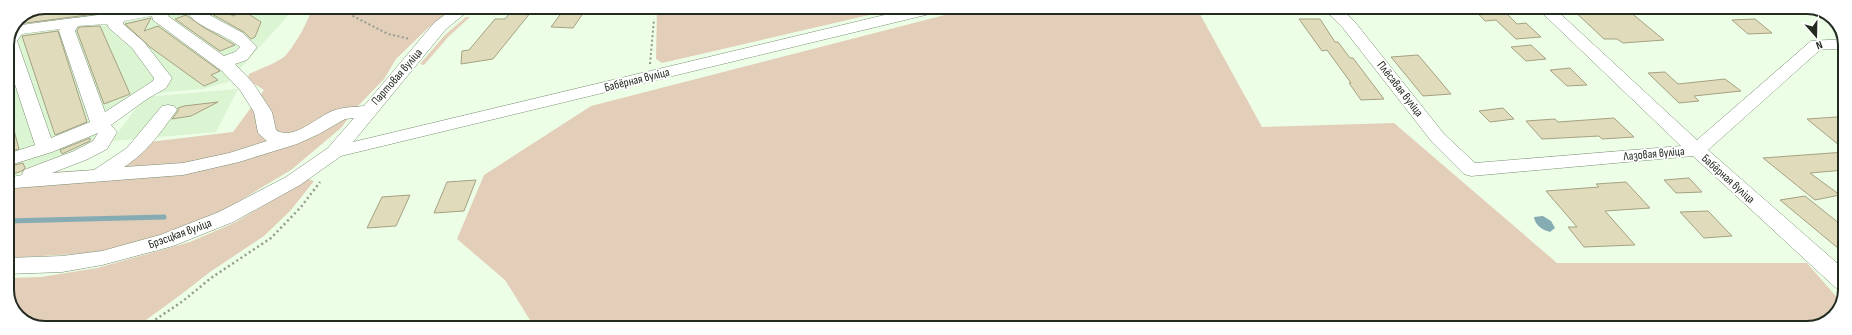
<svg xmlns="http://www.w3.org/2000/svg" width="1852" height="335" font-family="'Sofia Sans Condensed',sans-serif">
<rect width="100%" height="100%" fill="#edfee7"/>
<g fill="#dbf4d1">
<polygon points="45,7 296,7 228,82 202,89 135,95 94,149 7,178 7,45 18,18"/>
<polygon points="238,89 216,132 112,141 144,97"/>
</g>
<g fill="#e3ceb9">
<path d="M312,7H455L427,29L396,59L384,79L356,108L341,128L291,170L229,207L205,219L163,235L93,253L7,258V186L52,172L103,169L149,142L233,132L264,90L251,82L248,78L249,74C259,69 277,63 285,56C294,47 310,19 312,7Z"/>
<polygon points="657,7 904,7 662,63 656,59"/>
<polygon points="976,7 1196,7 1262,127 1394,123 1557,263 1807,263 1841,302 1832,319 1808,328 535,328 505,280 457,239 484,175 591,106"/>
<polygon points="466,17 470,17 449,36 424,65 420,64 445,35"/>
<polygon points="308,179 314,181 291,210 264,236 210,272 179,296 135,328 40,328 18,317 7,295 7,278 41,277 97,268 190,242 236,222"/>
</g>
<path fill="#85acb2" d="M1543,216L1551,221L1555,228L1550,232C1542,230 1535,225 1534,217Z"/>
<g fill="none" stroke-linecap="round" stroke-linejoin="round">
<polyline stroke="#85acb2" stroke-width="5" points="7,221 164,217"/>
</g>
<g fill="#e0dcbb" stroke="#a5a182">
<polygon points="69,7 92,7 95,14 18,24 17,20 18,18 35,11"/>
<polygon points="95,7 142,7 103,13"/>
<polygon points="515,7 535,7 493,59 461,64 462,51 469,50 495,19 505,19"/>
<polygon points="1472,7 1500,7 1517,24 1526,23 1541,37 1516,39 1496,20 1485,21"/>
<polygon points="1624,7 1664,40 1623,43 1617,39 1604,39 1572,9 1596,8 1597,10"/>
<polygon points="565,8 586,9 573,28 551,27"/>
<polygon points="222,9 233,16 244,11 261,22 255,37 251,39 244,32 210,13"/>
<polygon points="186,15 203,27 235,45 220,51 175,19"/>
<polygon points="151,18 144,31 158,26 220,71 211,75 218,80 204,86 150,47 125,24"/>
<polygon points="1299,19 1320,19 1335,42 1338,42 1350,58 1353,58 1384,99 1361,100 1349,83 1351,83 1327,50 1322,51"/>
<polygon points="1755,19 1772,33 1748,34 1732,20"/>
<polygon points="100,26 130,94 104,104 77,31 79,27"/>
<polygon points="58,31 87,122 55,135 22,36"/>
<polygon points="1531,45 1546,59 1526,61 1511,47"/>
<polygon points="1418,55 1425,63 1451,94 1423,96 1391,57"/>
<polygon points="1570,68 1587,85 1567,86 1550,70"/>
<polygon points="1665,72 1678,84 1725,79 1741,91 1694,96 1699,101 1679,103 1648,73"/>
<polygon points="218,102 191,116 172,119 178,111 178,108 184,106"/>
<polygon points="1503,108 1514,119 1490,122 1479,111"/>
<polygon points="1837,117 1845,124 1845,150 1807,119"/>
<polygon points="1614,118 1634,137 1602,139 1599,136 1542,139 1526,121 1555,119 1558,122"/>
<polygon points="7,119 11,119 19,149 7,152"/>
<polygon points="90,138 90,141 62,154 60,150"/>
<polygon points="1845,152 1845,170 1810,173 1840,195 1815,200 1763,158"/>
<polygon points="23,163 25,168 22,171 7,176 7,167"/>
<polygon points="1689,178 1702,192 1676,193 1664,180"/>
<polygon points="476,180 464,211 434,213 447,182"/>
<polygon points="1626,182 1650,208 1605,211 1635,245 1584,247 1568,227 1577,227 1546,191 1599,187 1596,184"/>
<polygon points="410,195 396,226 367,228 382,197"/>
<polygon points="1805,196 1840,224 1845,223 1845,254 1780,200"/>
<polygon points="1708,211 1732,236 1704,238 1680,212"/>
</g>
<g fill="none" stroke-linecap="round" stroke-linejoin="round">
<defs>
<g id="minor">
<path d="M151,7H210L204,12L243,33L257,47L247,60L235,64L253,83L272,112L276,130C294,142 318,115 335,110C344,107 355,107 364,106L434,23L455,7H473L446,29L353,142L918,7H946L943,10L938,12L341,156L300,185L233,222L173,246L102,265L62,272L7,274V258L62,256L102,251L160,235L219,212L286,177L328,148L354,118L345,119L319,134L297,144L239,162L183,175L15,188L7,190V178L22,175L24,170L74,151L93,141L98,133L52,152L7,166V154L35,145L7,60V45L15,26C60,19 106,15 151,7ZM188,12C193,26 228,35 240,47L235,52L224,56L168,16L171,13ZM152,16L153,20L222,71L240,90L254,112L258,133L267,141L229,153L183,163L124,167C147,152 158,136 174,114L177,110L174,106L168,105L162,106L127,148L94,170L52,173L88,159L107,149L117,132L111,125L147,99L166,88L172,78L169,74L144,42L123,24L124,21ZM107,24L109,28L132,48L154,78L153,81L105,112L75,31L78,26ZM60,29L59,31L90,122L51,138L17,41L22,34Z"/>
<polygon points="1322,7 1339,7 1355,22 1444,134 1475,163 1681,146 1536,7 1553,7 1697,140 1811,41 1844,39 1845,49 1821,49 1708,150 1845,270 1845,291 1837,289 1693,156 1471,176 1464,174 1432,142 1343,28"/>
</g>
</defs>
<use href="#minor" stroke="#7a8d73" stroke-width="1"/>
<g stroke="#919d8c" stroke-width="2" stroke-dasharray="2 2.5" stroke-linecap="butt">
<polyline points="350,7 353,16 388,34 410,39"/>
<polyline points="650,64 654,19"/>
</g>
<polyline stroke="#919d8c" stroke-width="2.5" stroke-dasharray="2 3" stroke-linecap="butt" points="143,328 183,301 211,278 271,238 301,207 320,182"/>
<use href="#minor" fill="#fff" fill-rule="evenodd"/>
</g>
<g text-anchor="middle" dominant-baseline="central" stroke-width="3.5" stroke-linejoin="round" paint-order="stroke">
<g font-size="12" fill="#232a20" stroke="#fff">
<text transform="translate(397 77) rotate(-49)">Партовая вуліца</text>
<text transform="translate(637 80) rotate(-14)">Бабёрная вуліца</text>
<text transform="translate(1400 89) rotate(52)">Плёсавая вуліца</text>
<text transform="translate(1654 154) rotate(-5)">Лазовая вуліца</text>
<text transform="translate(1728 179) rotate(42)">Бабёрная вуліца</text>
<text transform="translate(180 234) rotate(-20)">Брэсцкая вуліца</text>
</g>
</g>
<path d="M0 0H1852V335H0ZM45 14H1807A31 31 0 0 1 1838 45V290A31 31 0 0 1 1807 321H45A31 31 0 0 1 14 290V45A31 31 0 0 1 45 14Z" fill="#fff" fill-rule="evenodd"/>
<path fill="none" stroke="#232a20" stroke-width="2" d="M45 14H1807A31 31 0 0 1 1838 45V290A31 31 0 0 1 1807 321H45A31 31 0 0 1 14 290V45A31 31 0 0 1 45 14Z"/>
<g transform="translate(1816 36) rotate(160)" stroke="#ffffff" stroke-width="3" paint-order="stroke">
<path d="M0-3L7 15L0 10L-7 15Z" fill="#232a20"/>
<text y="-6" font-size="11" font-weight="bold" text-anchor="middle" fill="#232a20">N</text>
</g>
</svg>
